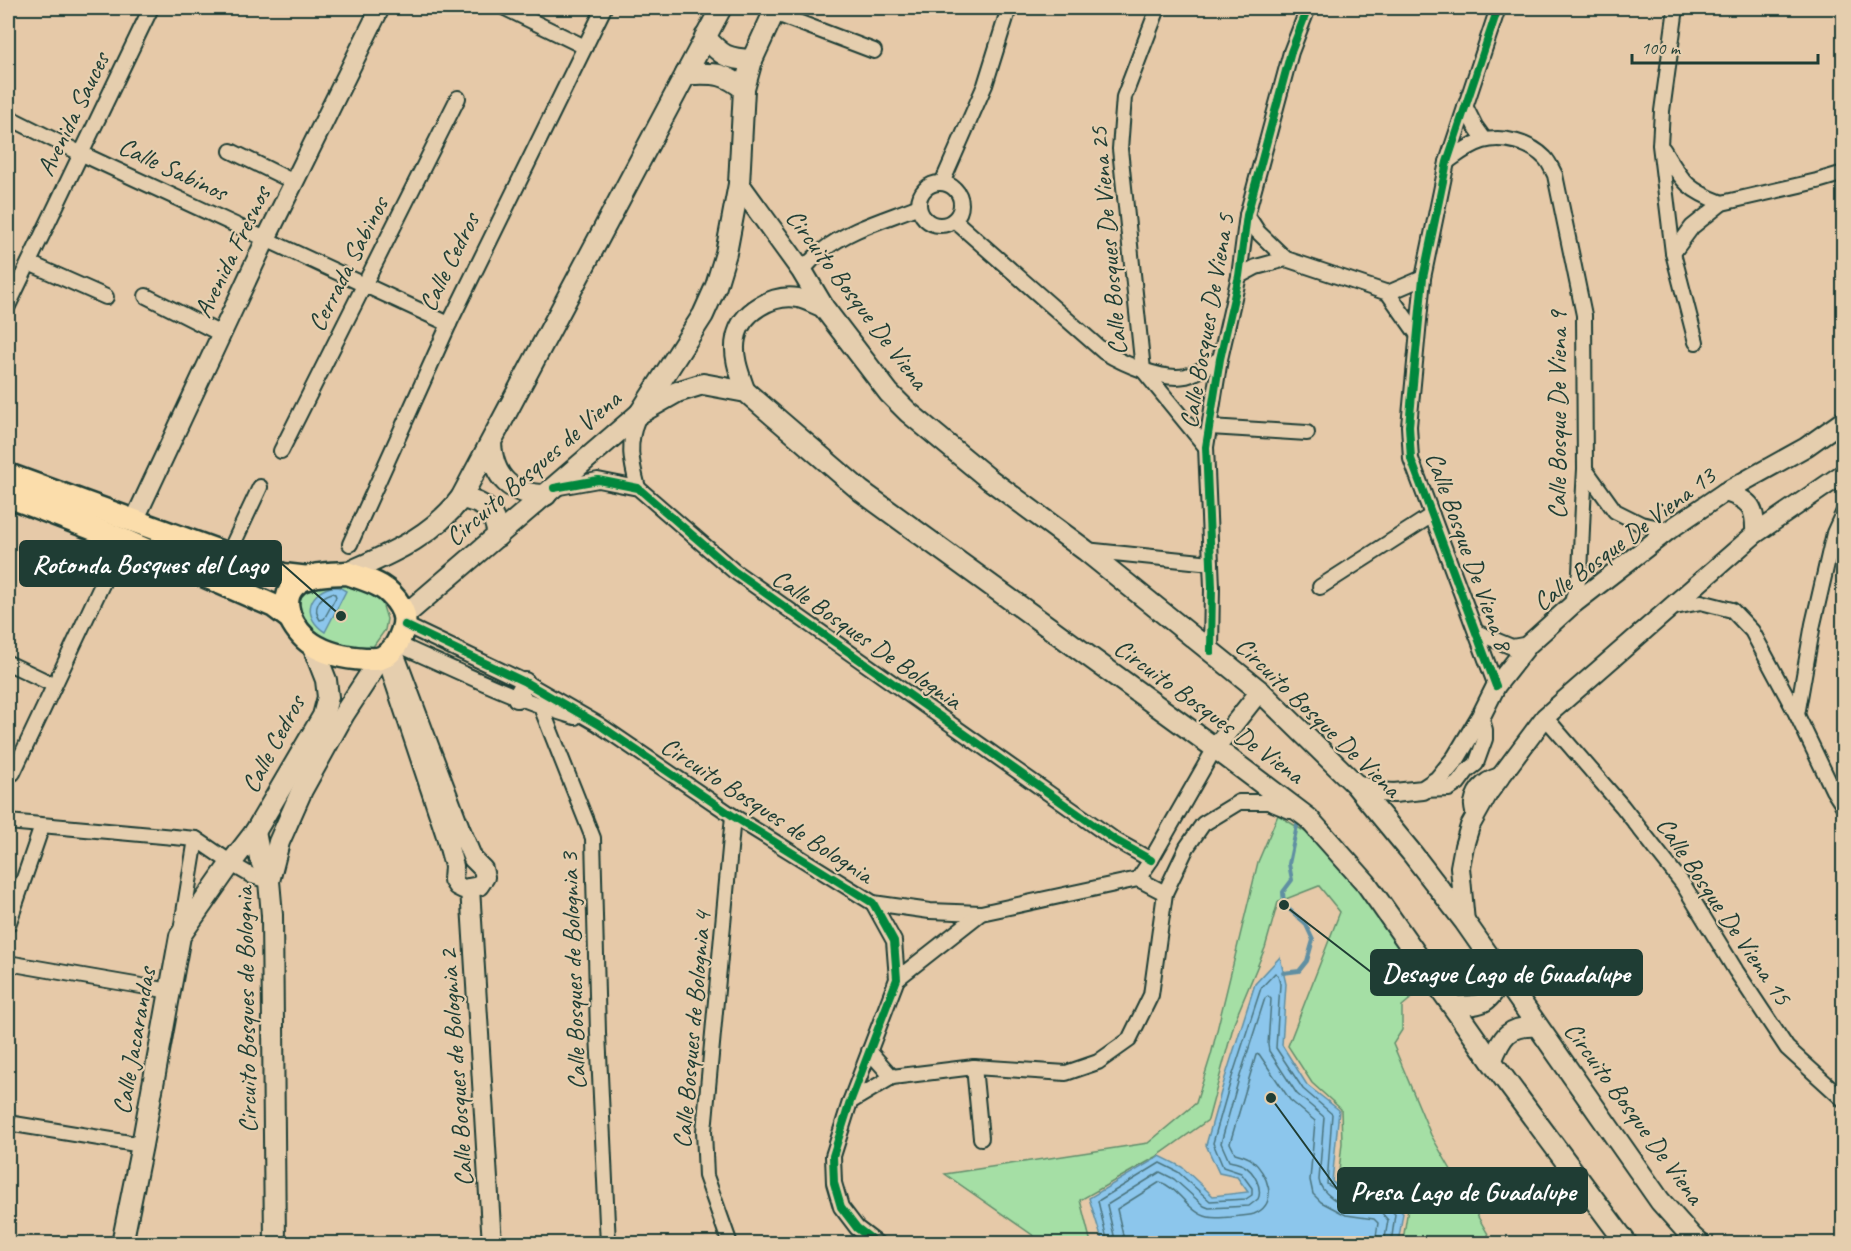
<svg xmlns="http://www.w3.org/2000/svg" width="1851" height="1251" font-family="Caveat,sans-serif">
<rect width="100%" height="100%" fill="#e6c9a8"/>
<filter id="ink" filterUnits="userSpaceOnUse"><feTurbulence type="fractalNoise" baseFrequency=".0167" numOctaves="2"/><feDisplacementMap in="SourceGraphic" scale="12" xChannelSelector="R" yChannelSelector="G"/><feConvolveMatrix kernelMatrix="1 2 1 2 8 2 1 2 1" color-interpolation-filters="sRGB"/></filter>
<g filter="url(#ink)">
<g fill="#a5dfa5" stroke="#628e6c" stroke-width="1.5">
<polygon points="328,577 372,591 382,603 387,619 385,630 372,648 363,651 352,651 312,635 294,612 298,586"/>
<polygon points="1278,815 1320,841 1395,936 1427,985 1402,1006 1402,1030 1393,1044 1431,1135 1493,1243 1404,1243 1403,1240 1408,1209 1384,1189 1359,1191 1338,1181 1342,1143 1341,1109 1312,1083 1288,1046 1340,912 1319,886 1278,902 1265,948 1235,1020 1208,1120 1156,1157 1080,1200 1091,1243 1044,1243 945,1174 1148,1143 1196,1103 1211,1055 1258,862"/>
</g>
<g fill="#8cc6ec" stroke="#608fa2" stroke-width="1.5">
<path d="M331,587H339L346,591L325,632C303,618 306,594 331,587Z"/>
<polygon points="1280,957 1286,984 1282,1045 1307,1085 1339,1110 1332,1182 1356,1195 1382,1196 1403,1213 1398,1243 1103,1243 1089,1198 1160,1156 1182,1167 1213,1196 1248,1192 1237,1177 1219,1173 1206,1145 1225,1078 1255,984"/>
</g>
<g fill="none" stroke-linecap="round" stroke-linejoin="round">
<g stroke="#4b747e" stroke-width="1.5">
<path d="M332,593L335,594L336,597L324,619L320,620C312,608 319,597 332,593Z"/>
<polyline points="1108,1244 1098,1201 1160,1163 1178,1172 1210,1201 1246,1199 1252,1195 1252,1188 1241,1173 1223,1167 1213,1143 1231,1080 1261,988 1275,973 1278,975 1280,984 1276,1048 1303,1089 1332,1114 1327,1184 1354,1200 1380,1202 1395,1214 1391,1244"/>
<path d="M1116,1244L1107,1205L1160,1172L1174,1179L1204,1206L1209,1208L1249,1206L1258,1199C1263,1188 1254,1171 1243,1165C1239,1163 1233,1162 1229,1161L1221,1143L1238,1082L1265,998L1268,996L1271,999L1268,1045L1269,1051L1297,1094L1324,1117L1319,1180C1320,1193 1342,1206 1354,1208C1361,1209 1371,1207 1378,1210C1382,1212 1385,1217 1388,1220L1384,1244"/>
<path d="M1125,1244L1117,1209L1160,1182C1179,1188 1189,1213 1208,1217C1216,1219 1224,1217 1231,1217C1239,1216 1247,1216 1254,1214C1280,1203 1267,1173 1252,1160C1247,1156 1241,1155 1235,1153L1230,1143L1256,1055L1259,1054L1290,1100L1315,1121L1310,1180L1313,1194L1321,1202L1346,1215L1374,1219L1378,1223L1375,1244"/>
</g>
<polyline stroke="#608fa2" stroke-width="4" points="1283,973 1299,971 1307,961 1313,940 1305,923 1284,905 1283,892 1292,880 1289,864 1298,821"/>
<defs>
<g id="minor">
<polyline points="505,8 585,47"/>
<polyline points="1676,8 1662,111 1660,145 1673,253 1696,342"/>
<polyline points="774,13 874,51"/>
<polyline points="1465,106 1475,126 1485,140"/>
<polyline points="8,117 80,153 449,324"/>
<path d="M1663,149C1683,181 1685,189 1722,203"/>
<polyline points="231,151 294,182"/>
<path d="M1447,162C1458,154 1469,145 1483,141C1503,135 1531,143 1545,158C1549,162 1552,169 1555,175L1584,315L1585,469L1583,505L1580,574L1571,606"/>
<circle cx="940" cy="204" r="21"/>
<polyline points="942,183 985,85 1009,8"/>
<polyline points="1247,215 1258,232 1286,259 1388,293 1417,334"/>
<path d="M954,220L1104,352C1124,364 1162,381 1186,376C1198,373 1209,365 1220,359"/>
<polyline points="1673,253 1692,227 1722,203 1817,181 1844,173"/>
<polyline points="29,263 106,297"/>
<path d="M802,271C808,264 814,257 822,251C849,229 887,219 919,206"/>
<polyline points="1239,276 1256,267 1286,259"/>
<polyline points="1388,293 1423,278"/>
<polyline points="146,296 221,334"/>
<polyline points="8,306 151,8"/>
<polyline points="1143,370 1120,149 1124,97 1158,8"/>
<polyline points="1143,370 1206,447"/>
<polyline points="1210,427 1307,433"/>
<polyline points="281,451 458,98"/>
<polyline points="1585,469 1615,511 1641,524 1669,530"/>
<polyline points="554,488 598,480 638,488 734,571 1115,840 1151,860"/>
<path d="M638,488C631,461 627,444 638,417"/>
<polyline points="350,544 449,324 604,8"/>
<polyline points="1085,550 1211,563"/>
<polyline points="228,555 260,487"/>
<polyline points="1320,587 1432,515"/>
<polyline points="1670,608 1701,602 1732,610 1752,631 1797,715 1833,790 1844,807"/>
<polyline points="405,625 525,682 598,724 733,816 873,903 894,941 897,979 850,1102 833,1156 834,1183 841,1207 857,1228 878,1244"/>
<polyline points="1476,632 1512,647 1529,644"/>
<path d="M397,644C456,670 514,699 575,717"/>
<polyline points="1211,651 1212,587 1206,447 1220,359 1239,276 1247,215 1291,52 1308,8"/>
<polyline points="8,663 54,685"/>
<polyline points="1496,686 1411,459 1409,426 1423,278 1447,162 1498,8"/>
<polyline points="541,707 593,838 598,1033 608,1244"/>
<polyline points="1797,715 1813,624 1834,533 1844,511"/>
<polyline points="1545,717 1622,806 1683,884 1736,971 1787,1048 1844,1100"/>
<polyline points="13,773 123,540"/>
<polyline points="1423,790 1449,789 1458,783 1467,771 1476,764 1485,739 1485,730 1481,716"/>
<path d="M1474,818C1474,814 1471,807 1472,803C1475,786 1488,777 1504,774"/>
<polyline points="8,822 196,839 240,869 252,876 269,881"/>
<polyline points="1138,879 1151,860 1215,748"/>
<polyline points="873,903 930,911 981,913"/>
<polyline points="8,925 42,826"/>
<polyline points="181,931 196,839"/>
<polyline points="8,963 170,991"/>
<polyline points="897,979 981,913 1138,879 1165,893"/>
<polyline points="869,1051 892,1077"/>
<polyline points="974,1067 981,1138"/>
<polyline points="850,1102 892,1077 974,1067 1066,1073 1098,1062 1129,1040 1151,995 1165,893 1187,847 1203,824 1239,802 1268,802 1290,811"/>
<polyline points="8,1123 142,1145"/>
<polyline points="730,1244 706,1176 704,1131 733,816"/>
</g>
<g id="tertiary">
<path d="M746,392C740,375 732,356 736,338C741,311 773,294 798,298C807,300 816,305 824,308"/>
<path d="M1725,492C1751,500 1756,508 1755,534"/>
<polyline points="134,521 266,239 380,8"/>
<polyline points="386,656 445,833 454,866 453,880 457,886 463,889 479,886 485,877 483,869 473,859 460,828 393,650"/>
<polyline points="517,698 525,682"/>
<polyline points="1215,748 1260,691"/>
<polyline points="1354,783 1379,792 1394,793 1423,790 1438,780 1456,758 1481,716 1496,686 1529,644 1571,606 1669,530 1725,492 1806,447 1844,420"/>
<polyline points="470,888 492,1244"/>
<polyline points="1465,922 1460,867 1464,846 1470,826 1489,792 1545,717 1755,534 1844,473"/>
<path d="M1454,1006C1486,1005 1488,1005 1503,976"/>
<path d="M1492,1062C1502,1036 1508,1025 1538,1027"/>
</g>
<g id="secondary">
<path d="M705,37C722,56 727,59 752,60"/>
<path d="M686,74C714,74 722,71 744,89"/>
<polyline points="739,184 802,271 824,308 889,393 908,412 989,479 1085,550 1260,691 1354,783 1411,852 1465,922 1660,1201 1692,1237 1700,1244"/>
<polyline points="640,413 677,392 703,384 746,392 861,491 1215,748 1308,818 1366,883 1492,1062 1627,1244"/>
<path d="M491,443C493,478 511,495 546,495"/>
<path d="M461,498C486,503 494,510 498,536"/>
<path d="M347,573C389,554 432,537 461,498L721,8"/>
<polyline points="405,615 640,413 703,315 716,286 726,253 739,184 744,89 752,60 776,8"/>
<polyline points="255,832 260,858 269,881"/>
<polyline points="122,1244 142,1145 180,936 231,863 255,832 323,716 328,697 326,680 312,644"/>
<polyline points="275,1244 272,915 269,881 279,842 302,790 344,714 380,659"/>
</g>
<g id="primary">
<polyline points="8,475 283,575 309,578"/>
<polyline points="8,496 123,540 274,606 290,618"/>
<path d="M347,573C369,581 387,584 400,606C405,615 406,621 402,632C398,643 394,651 383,657C378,660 371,659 365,659C348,658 327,654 312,644C294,632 275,600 297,583C311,573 331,574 347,573Z"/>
</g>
</defs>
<use href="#minor" stroke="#1f3d34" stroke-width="18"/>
<use href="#tertiary" stroke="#1f3d34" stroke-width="22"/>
<use href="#secondary" stroke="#1f3d34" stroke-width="24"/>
<use href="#primary" stroke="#1f3d34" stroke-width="27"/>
<use href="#minor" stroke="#e5ceae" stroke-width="14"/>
<use href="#tertiary" stroke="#e5ceae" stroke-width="18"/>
<use href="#secondary" stroke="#e5ceae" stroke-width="20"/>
<use href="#primary" stroke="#fbddab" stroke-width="22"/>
<defs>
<g id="cycleway">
<polyline points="554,488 598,480 638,488 734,571 1115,840 1151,860"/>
<polyline points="405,625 525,682 598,724 733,816 873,903 894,941 897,979 850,1102 833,1156 834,1183 841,1207 857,1228 878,1244"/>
<polyline points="1211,651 1212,587 1206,447 1220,359 1239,276 1247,215 1291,52 1308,8"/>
<polyline points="1496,686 1411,459 1409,426 1423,278 1447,162 1498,8"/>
</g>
</defs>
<use href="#cycleway" stroke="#e5ceae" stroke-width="11"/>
<use href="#cycleway" stroke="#00873e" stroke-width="8"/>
</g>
</g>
<g text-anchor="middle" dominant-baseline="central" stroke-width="4.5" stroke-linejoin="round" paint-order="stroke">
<g font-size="26" fill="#1f3d34" stroke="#e5ceae">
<text transform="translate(73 114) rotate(-64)">Avenida Sauces</text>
<text transform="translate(173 169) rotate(25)">Calle Sabinos</text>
<text transform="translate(1108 241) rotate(-95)">Calle Bosques De Viena 25</text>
<text transform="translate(232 252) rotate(-64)">Avenida Fresnos</text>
<text transform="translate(449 262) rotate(-64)">Calle Cedros</text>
<text transform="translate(348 264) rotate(-63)">Cerrada Sabinos</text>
<text transform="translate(857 299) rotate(53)">Circuito Bosque De Viena</text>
<text transform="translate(1207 321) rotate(-80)">Calle Bosques De Viena 5</text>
<text transform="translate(1557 415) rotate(-90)">Calle Bosque De Viena 9</text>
<text transform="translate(533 468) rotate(-41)">Circuito Bosques de Viena</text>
<text transform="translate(1624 539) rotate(-37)">Calle Bosque De Viena 13</text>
<text transform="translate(1469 551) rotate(70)">Calle Bosque De Viena 8</text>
<text transform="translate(867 639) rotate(35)">Calle Bosques De Bolognia</text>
<text transform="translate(1209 711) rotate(36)">Circuito Bosques De Viena</text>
<text transform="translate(1318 717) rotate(44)">Circuito Bosque De Viena</text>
<text transform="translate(273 744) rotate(-62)">Calle Cedros</text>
<text transform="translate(767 810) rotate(33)">Circuito Bosques de Bolognia</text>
<text transform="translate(1724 911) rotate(56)">Calle Bosque De Viena 15</text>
<text transform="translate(573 971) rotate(-92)">Calle Bosques de Bolognia 3</text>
<text transform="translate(246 1010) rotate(-91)">Circuito Bosques de Bolognia</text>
<text transform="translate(692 1030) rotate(-85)">Calle Bosques de Bolognia 4</text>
<text transform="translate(134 1041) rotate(-80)">Calle Jacarandas</text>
<text transform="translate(456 1068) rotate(-94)">Calle Bosques de Bolognia 2</text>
<text transform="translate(1634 1113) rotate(54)">Circuito Bosque De Viena</text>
</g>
</g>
<path fill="none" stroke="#1f3d34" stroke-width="2" d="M341 616L281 563M1284 905L1371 972M1271 1098L1338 1190"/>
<g fill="#1f3d34" stroke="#e5ceae" stroke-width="2">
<circle cx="341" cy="616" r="6"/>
<circle cx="1284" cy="905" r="6"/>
<circle cx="1271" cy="1098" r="6"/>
</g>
<g fill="#1f3d34" stroke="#1f3d34" stroke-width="2">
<rect x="20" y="541" width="261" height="45" rx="6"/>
<rect x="1371" y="950" width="271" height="45" rx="6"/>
<rect x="1338" y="1168" width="249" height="45" rx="6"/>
</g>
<g font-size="27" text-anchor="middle" font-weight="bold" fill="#fff">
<text x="150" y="573">Rotonda Bosques del Lago</text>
<text x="1506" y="982">Desague Lago de Guadalupe</text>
<text x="1463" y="1200">Presa Lago de Guadalupe</text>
</g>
<rect width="1851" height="1251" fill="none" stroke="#e5ceae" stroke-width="30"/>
<rect x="15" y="15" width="1821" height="1221" fill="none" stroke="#1f3d34" stroke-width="2" filter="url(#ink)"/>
<path d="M1632 54v9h186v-9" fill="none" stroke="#1f3d34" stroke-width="3"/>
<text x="1641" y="54" font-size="18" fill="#1f3d34" stroke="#e5ceae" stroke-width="4.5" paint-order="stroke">100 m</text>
</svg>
